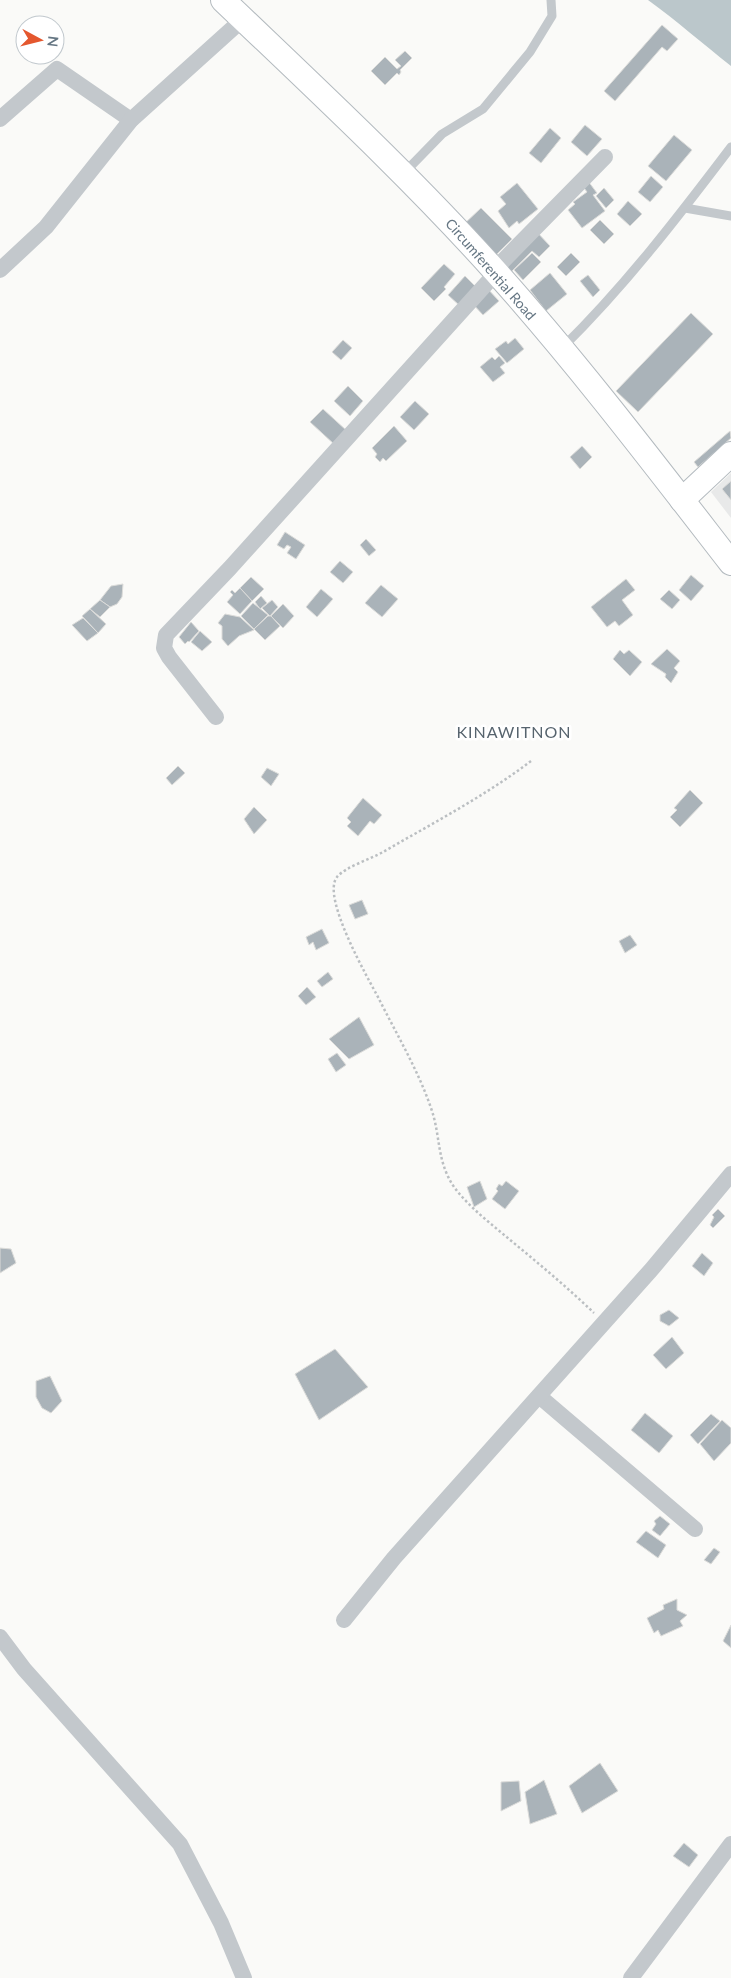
<svg xmlns="http://www.w3.org/2000/svg" width="731" height="1978" font-family="Lato,sans-serif">
<rect width="100%" height="100%" fill="#fafaf8"/>
<polygon fill="#e8e9e9" points="731,473 731,518 711,492"/>
<path fill="#bbc7cb" d="M648,0H731V66C703,44 677,21 648,0Z"/>
<g fill="#aab3b9" stroke="#dcdcda">
<polygon points="662,25 678,39 667,51 662,47 615,101 604,91"/>
<polygon points="405,51 412,58 400,70 401,72 399,75 397,73 385,85 371,71 385,57 397,69 401,66 395,60"/>
<polygon points="585,125 602,139 587,156 571,142"/>
<polygon points="550,128 561,138 541,163 529,153"/>
<polygon points="674,135 692,150 666,181 648,166"/>
<polygon points="651,176 663,187 650,202 638,192"/>
<polygon points="588,181 597,193 593,195 605,211 582,228 568,210 575,204 573,202 587,192 582,185"/>
<polygon points="517,183 538,209 519,224 517,221 509,228 498,211 506,204 500,197"/>
<polygon points="604,188 614,200 606,208 596,196"/>
<polygon points="628,201 642,214 630,226 617,214"/>
<polygon points="481,208 512,239 493,258 462,226"/>
<polygon points="600,220 614,234 604,244 590,230"/>
<polygon points="535,230 550,246 539,257 532,251 511,272 506,267"/>
<polygon points="532,253 541,262 523,280 514,270"/>
<polygon points="571,253 580,262 566,276 557,267"/>
<polygon points="444,264 455,274 444,287 446,289 434,301 421,288"/>
<polygon points="550,273 567,294 546,311 530,290"/>
<polygon points="588,275 600,290 593,297 580,281"/>
<polygon points="465,276 477,288 460,306 448,295"/>
<polygon points="486,287 499,301 483,315 472,303"/>
<polygon points="691,313 713,334 638,412 616,391"/>
<polygon points="515,338 524,349 507,363 495,349 506,341 508,344"/>
<polygon points="343,340 352,348 341,360 332,352"/>
<polygon points="499,356 505,363 500,367 505,373 493,382 480,367 492,357 495,360"/>
<polygon points="348,386 363,401 350,416 334,401"/>
<polygon points="415,401 429,414 414,430 400,417"/>
<polygon points="323,409 347,431 335,445 310,422"/>
<polygon points="394,426 407,441 386,461 383,458 380,462 375,457 377,454 372,448"/>
<polygon points="730,431 731,438 698,467 694,462"/>
<polygon points="582,446 592,457 580,469 570,457"/>
<polygon points="731,481 731,500 722,489"/>
<polygon points="285,532 305,545 296,559 287,553 291,547 287,545 284,549 277,545"/>
<polygon points="366,539 376,550 369,556 360,545"/>
<polygon points="340,561 353,572 343,583 330,572"/>
<polygon points="691,575 704,586 691,601 679,590"/>
<polygon points="251,577 264,589 252,601 240,588"/>
<polygon points="626,579 635,590 622,600 633,615 619,626 615,621 607,627 591,607"/>
<polygon points="123,584 122,597 117,604 110,607 100,600 111,586"/>
<polygon points="381,585 398,599 382,617 365,603"/>
<polygon points="240,588 252,601 240,614 227,602 233,595 230,592 232,590 235,593"/>
<polygon points="321,589 333,599 317,617 306,607"/>
<polygon points="669,590 680,600 672,609 660,599"/>
<polygon points="261,596 267,603 260,609 255,602"/>
<polygon points="100,600 110,607 100,617 90,609"/>
<polygon points="272,600 278,607 270,616 262,608"/>
<polygon points="253,603 268,615 254,629 241,616"/>
<polygon points="283,604 294,616 283,628 271,616"/>
<polygon points="90,609 106,624 98,633 82,616"/>
<polygon points="225,614 240,617 254,630 239,636 228,646 222,639 222,626 218,623"/>
<polygon points="268,616 271,616 280,626 265,640 254,629"/>
<polygon points="83,618 98,633 87,641 72,625"/>
<polygon points="191,622 199,631 189,642 188,641 185,644 179,637"/>
<polygon points="200,631 212,642 202,651 191,642"/>
<polygon points="667,649 680,661 674,668 678,672 671,683 665,677 666,674 651,664"/>
<polygon points="620,650 624,654 629,650 642,662 630,676 613,659"/>
<polygon points="178,766 185,773 172,785 166,778"/>
<polygon points="267,768 279,774 271,786 261,777"/>
<polygon points="690,790 703,803 680,827 670,817 677,810 674,808"/>
<polygon points="363,798 382,815 374,824 370,821 358,836 347,826 351,822 347,818"/>
<polygon points="254,807 267,820 254,834 244,819"/>
<polygon points="362,900 368,914 355,919 349,905"/>
<polygon points="322,929 329,943 316,950 313,942 309,945 306,937"/>
<polygon points="630,935 637,945 625,953 619,941"/>
<polygon points="328,972 333,979 322,987 317,981"/>
<polygon points="307,987 316,997 306,1005 298,996"/>
<polygon points="359,1017 374,1045 349,1059 329,1039"/>
<polygon points="337,1053 346,1065 336,1072 328,1059"/>
<polygon points="480,1181 487,1199 474,1207 467,1187"/>
<polygon points="506,1181 519,1191 505,1209 492,1199 498,1191 496,1189 499,1184 502,1186"/>
<polygon points="718,1209 725,1216 713,1228 710,1225 714,1217 712,1215"/>
<polygon points="0,1248 11,1249 16,1263 0,1273"/>
<polygon points="702,1253 713,1263 704,1276 692,1266"/>
<polygon points="669,1310 679,1318 669,1326 660,1321 660,1315"/>
<polygon points="672,1337 684,1353 666,1369 653,1355"/>
<polygon points="335,1349 368,1387 319,1420 295,1374"/>
<polygon points="50,1376 62,1401 51,1413 42,1408 36,1397 36,1381"/>
<polygon points="645,1413 673,1436 659,1453 631,1430"/>
<polygon points="711,1414 720,1421 698,1444 690,1435"/>
<polygon points="722,1420 731,1428 731,1443 714,1461 700,1444"/>
<polygon points="660,1516 670,1524 660,1536 652,1530 656,1524 654,1521"/>
<polygon points="646,1531 666,1545 658,1558 636,1542"/>
<polygon points="714,1548 720,1552 711,1564 704,1560"/>
<polygon points="677,1599 677,1610 687,1615 680,1621 683,1626 661,1636 658,1630 654,1633 647,1618 664,1609 663,1605"/>
<polygon points="731,1625 731,1648 723,1641"/>
<polygon points="600,1763 618,1791 582,1813 569,1786"/>
<polygon points="544,1780 557,1814 530,1824 525,1792"/>
<polygon points="519,1781 521,1801 501,1811 501,1782"/>
<polygon points="684,1843 698,1855 689,1867 673,1856"/>
</g>
<g fill="none" stroke-linecap="round" stroke-linejoin="round">
<defs>
<g id="secondary">
<path d="M223,0C316,89 410,176 496,272C579,365 655,465 731,563"/>
<polyline points="682,500 731,454"/>
</g>
</defs>
<use href="#secondary" stroke="#b3babf" stroke-width="26"/>
<path stroke="#bbbfc2" stroke-width="2.5" stroke-dasharray="2.5 2.5" stroke-linecap="butt" d="M531,761C485,796 433,823 383,852C371,859 345,867 337,877C321,897 368,978 379,999C397,1035 418,1070 431,1108C441,1136 436,1160 454,1187C469,1207 490,1223 509,1239C538,1263 567,1287 594,1313"/>
<g stroke="#c3c8cc" stroke-width="9">
<polyline points="404,173 442,134 483,109 530,52 552,16 551,0"/>
<polyline points="685,208 731,216"/>
<path d="M562,348C625,286 678,217 731,147"/>
</g>
<g stroke="#c3c8cc" stroke-width="16">
<polyline points="0,119 57,69 131,120"/>
<polyline points="0,270 46,227 131,120 243,19"/>
<polyline points="494,270 605,157"/>
<polyline points="216,717 169,657 164,648 166,635 230,568 496,273"/>
<polyline points="539,1396 695,1529"/>
<polyline points="344,1620 394,1558 651,1270 731,1174"/>
<polyline points="0,1637 24,1669 180,1844 221,1923 244,1978"/>
<polyline points="631,1978 731,1844"/>
</g>
<use href="#secondary" stroke="#fff" stroke-width="24"/>
</g>
<g text-anchor="middle" dominant-baseline="central" stroke-width="5" stroke-linejoin="round" paint-order="stroke">
<g font-size="14" fill="#657683" stroke="#fff">
<text transform="translate(491 269) rotate(49)">Circumferential Road</text>
</g>
<g font-size="16" letter-spacing="1" fill="#57646e" stroke="#fff">
<text x="514" y="731">KINAWITNON</text>
</g>
</g>
<g transform="translate(40 40) rotate(97)"><circle r="24" fill="#ffffff" stroke="#c1c8cd"/>
<path d="M0-4L9 19L0 12L-9 19Z" fill="#e4572e"/>
<text y="-8" font-size="14" font-weight="bold" text-anchor="middle" fill="#657683">N</text>
</g>
</svg>
